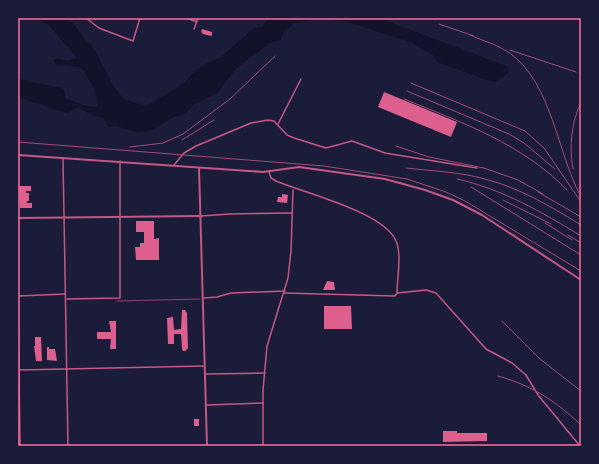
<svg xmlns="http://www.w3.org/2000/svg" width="599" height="464" font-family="Lora,serif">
<rect width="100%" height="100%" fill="#1b1b3a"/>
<path fill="#12122b" d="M35,18H67L71,21L96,52L114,87L124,99L141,105L150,104L183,84L195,71L209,62L220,58L254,28L262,27L269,18H379L509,67L508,73L495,82L487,80L437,62L434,56L413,43L344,21L318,19L294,23L283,33L281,40L269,43L255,55L251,56L234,71L219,91L212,96L194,104L185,114L174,117L153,130L138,132L116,126L108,127L103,117L93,116L78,107L67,113L18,97V79L61,88L64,90L65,98C75,102 86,107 97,107C100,95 89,80 83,70L80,67L56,65L53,60C58,57 61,59 66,61L77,58L48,24Z"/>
<g fill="#dd5f8e">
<polygon points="202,29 212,32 212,35 211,36 203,34 201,32"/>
<polygon points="384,92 457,122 451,137 378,107"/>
<polygon points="19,186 31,186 31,191 26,191 26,193 29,193 29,201 27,201 27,203 32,203 32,208 20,208"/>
<polygon points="282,194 288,195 287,203 277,202 278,197 282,197"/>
<polygon points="136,221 154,221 154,239 159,238 159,260 136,260 135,247 140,247 140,243 144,243 144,232 136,232"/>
<polygon points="327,281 334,282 335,290 323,290"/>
<polygon points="324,306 351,306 352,329 324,329"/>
<polygon points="182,310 185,310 187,313 188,349 186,349 186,351 183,351 182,349 181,334 174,334 174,344 168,344 167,318 173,317 174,330 181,329"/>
<polygon points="109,321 116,321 116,349 110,349 111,339 97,339 97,332 111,332"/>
<polygon points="35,337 41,337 42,361 36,361 34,346 35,346"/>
<polygon points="47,347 49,347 49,349 55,349 57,361 47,360"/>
<rect x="194" y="419" width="5" height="7"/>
<polygon points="443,431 457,431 457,433 487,433 487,441 443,442"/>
</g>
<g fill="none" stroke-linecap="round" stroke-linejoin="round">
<polyline stroke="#ff6b9d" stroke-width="0.5" points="117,301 200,299"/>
<g stroke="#c65784" stroke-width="1.5">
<polyline points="86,18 99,28 133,41 140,18"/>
<polyline points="187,18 197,22"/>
<polyline points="194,29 198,18"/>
<polyline points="278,124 301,79"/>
<polyline points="63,158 68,446"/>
<polyline points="174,165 184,153 196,146 251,123 268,120 274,121 287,135 294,138 326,148 352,141 385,153 477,168"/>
<path d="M269,172L271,178L276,181C304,193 384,212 396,241C402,254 397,278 397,293L395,296L284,293"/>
<polyline points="201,216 230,214 292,213"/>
<polyline points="397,293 426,290 436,293 486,349 512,363 526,375 538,395 580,446"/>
<polyline points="18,296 65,294"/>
<polyline points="18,297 20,446"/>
<polyline points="204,298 217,297 231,293 285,291"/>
<polyline points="67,299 120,298 120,161"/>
<polyline points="18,370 204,366"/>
<polyline points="205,374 265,373"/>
<polyline points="206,405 263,403"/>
<polyline points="263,446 263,390 267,346 288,278 291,251 293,190"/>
</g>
<g stroke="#c65784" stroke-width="2">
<polyline points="18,155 263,172 299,167 385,179 425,190 453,200 482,215 581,280"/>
<polyline points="199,168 207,446"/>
<polyline points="18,218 201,216"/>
</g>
<g stroke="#a44b75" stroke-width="1">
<polyline points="439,24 474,36"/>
<path d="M470,35C483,41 499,45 511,54C552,85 557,151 580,195"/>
<polyline points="510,50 576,72"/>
<polyline points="411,83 525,131 544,148 581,202"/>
<polyline points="407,91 509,134 524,143 555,169"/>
<path d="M404,99C461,122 523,144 567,190"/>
<polyline points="182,140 214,120"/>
<polyline points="18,142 324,166 407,179 446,192 465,201 581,271"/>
<polyline points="396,146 429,157 484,168 518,180 543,194"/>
<polyline points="130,147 163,143 183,134 230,99 275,56"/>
<path d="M406,168C433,171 460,172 485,179C520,188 550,206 581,225"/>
<path d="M573,169C569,146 571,124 581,102"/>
<path d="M457,179C502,189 542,212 581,236"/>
<polyline points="471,187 581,255"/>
<polyline points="538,192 581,217"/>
<polyline points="503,200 551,224"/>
<polyline points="545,223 572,240"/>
<polyline points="568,235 581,243"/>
<polyline points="502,321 540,359 581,391"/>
<path d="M498,376C533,386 554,400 580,424"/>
</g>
</g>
<rect width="599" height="464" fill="none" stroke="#1b1b3a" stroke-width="38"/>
<rect x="19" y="19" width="561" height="426" fill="none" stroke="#ff6b9d" stroke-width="1.5"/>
</svg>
